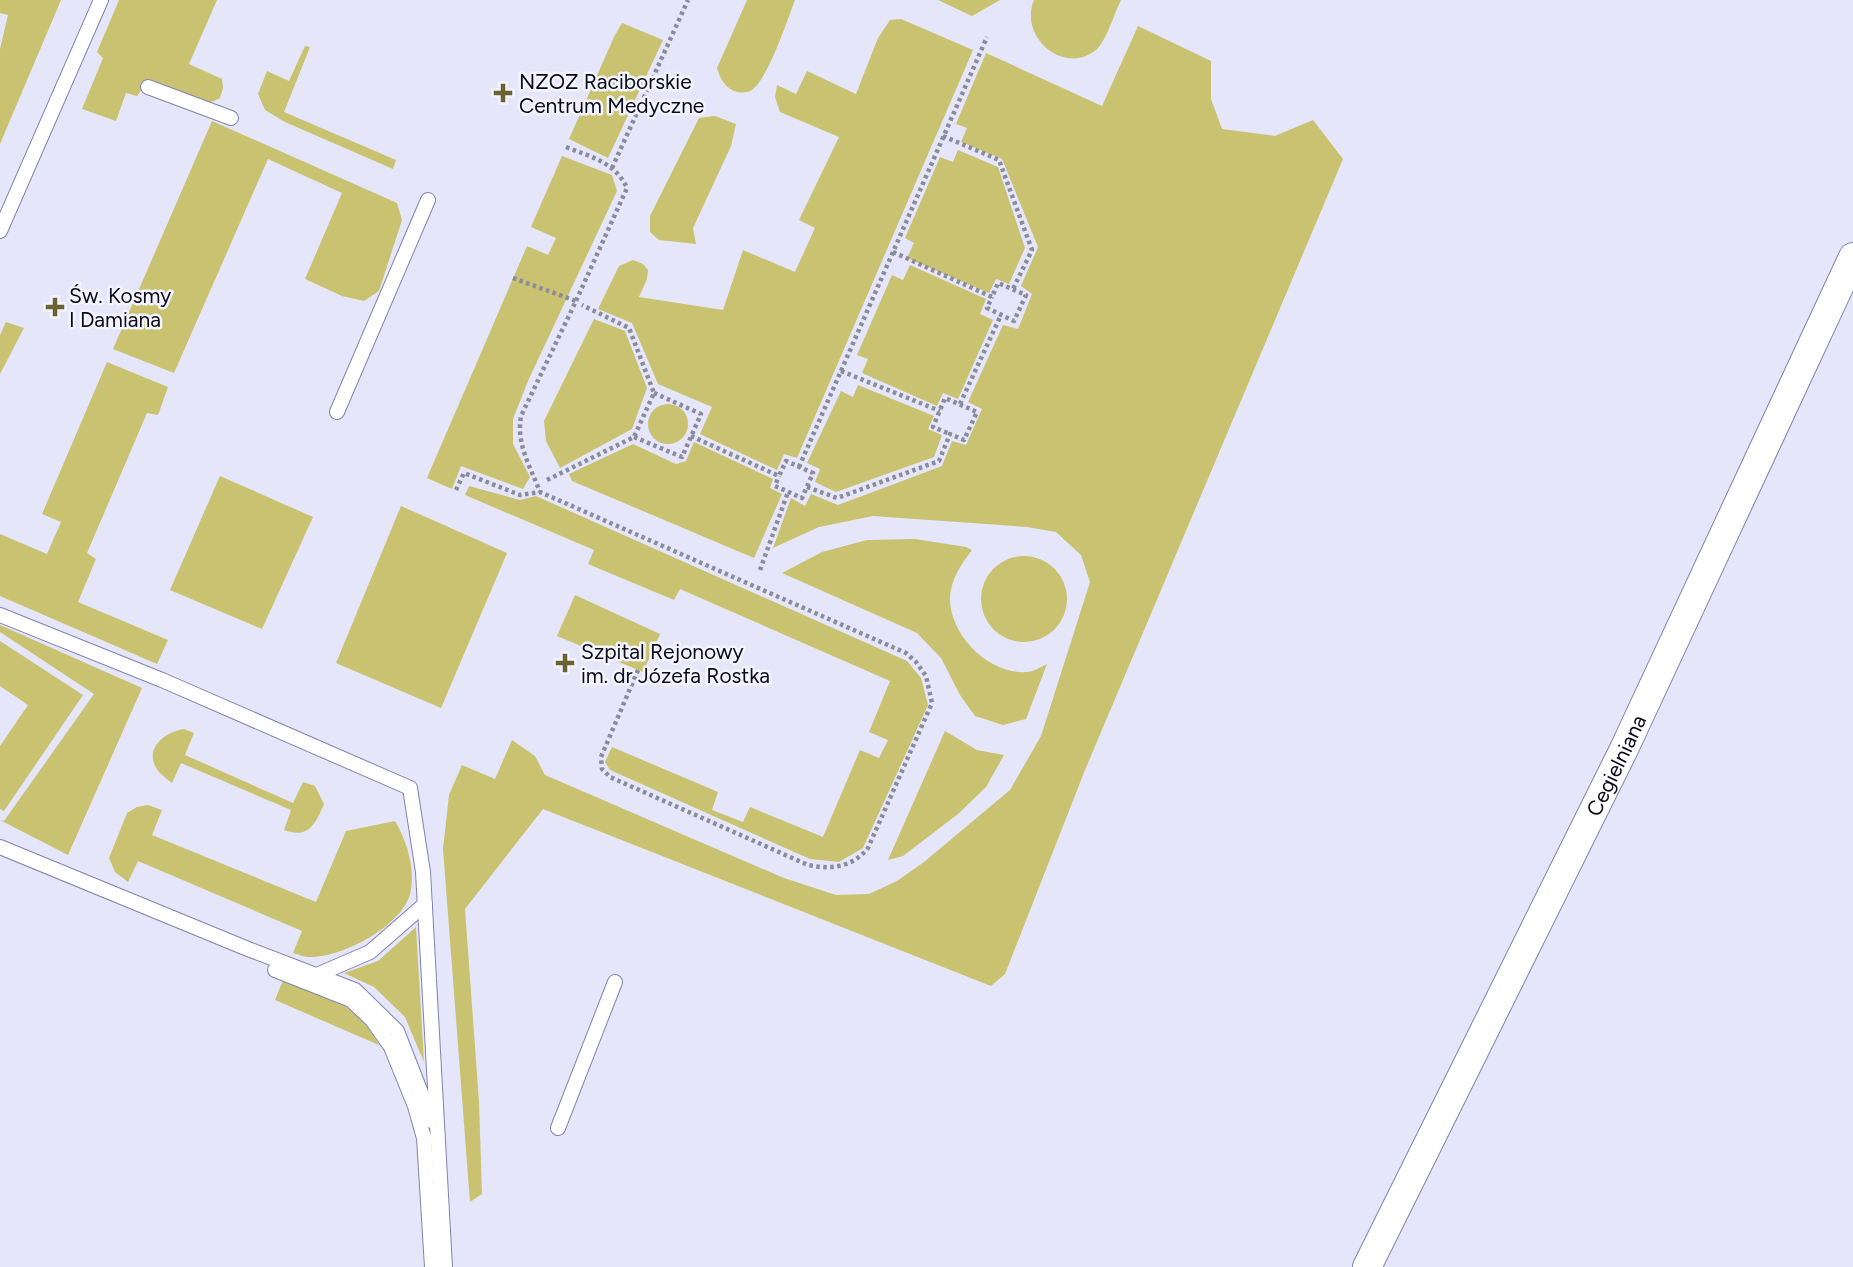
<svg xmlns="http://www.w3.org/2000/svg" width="1853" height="1267" font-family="Figtree,sans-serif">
<rect width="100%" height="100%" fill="#e5e6f9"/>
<g fill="#c9c270">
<polygon points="0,0 61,0 0,144 0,49 8,15 0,13"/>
<polygon points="119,0 217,0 189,64 222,79 223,88 220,98 208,104 149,79 137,96 126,93 116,121 82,109 103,58 97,52"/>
<path d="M747,0H795C787,21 769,76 753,89C748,93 743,93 737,92C726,89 720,79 717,68Z"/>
<polygon points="938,0 1000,0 972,16"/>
<path d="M1034,0H1121C1115,12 1106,41 1097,49C1065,77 1018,37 1034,0Z"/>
<polygon points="901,19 973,50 797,458 784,454 777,470 700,434 712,407 658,384 632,323 598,309 619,266 633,260 643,264 648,270 647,279 639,297 723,310 743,250 795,272 815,228 799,220 839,137 780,112 775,97 777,85 796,94 807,71 856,94 878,38 890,20"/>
<polygon points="622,23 663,40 608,158 569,139 614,37"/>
<polygon points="1138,26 1211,61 1211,99 1222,129 1275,136 1313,120 1343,159 1085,770 1005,974 991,986 543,809 465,909 479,1102 482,1194 470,1202 443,849 449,795 462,765 495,779 512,740 535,756 545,775 784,878 836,895 869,894 897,881 924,862 1010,790 1041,736 1090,582 1081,555 1056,532 1027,527 873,516 819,527 773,548 791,498 805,506 811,494 838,505 942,466 952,441 966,445 982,409 968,402 1003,325 1018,329 1032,294 1021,286 1038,247 1002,159 961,142 967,128 956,124 986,53 1102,106"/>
<polygon points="305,46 310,47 284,112 396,160 393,169 285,122 265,110 258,94 267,71 289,81"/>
<polygon points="715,116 736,124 731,146 693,228 696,244 659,240 650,232 650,216 699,118"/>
<polygon points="212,121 397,203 402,220 379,291 364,301 342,296 305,279 342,193 268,159 174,373 113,349"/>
<polygon points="958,150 998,167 1025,248 1009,284 996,279 989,293 907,258 914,243 905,238 940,157 953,162"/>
<polygon points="562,156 612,175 617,191 528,381 513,419 513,444 530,477 523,489 461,466 452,489 427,478 527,246 548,255 556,238 531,227"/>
<polygon points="910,265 986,299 980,314 993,320 958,399 943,393 937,406 862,373 868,359 857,355 892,275 903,280"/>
<polygon points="594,319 625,331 647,388 632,429 560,468 546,441 544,421"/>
<polygon points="6,322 24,328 0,374 0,335"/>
<polygon points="107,362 168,387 158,415 147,413 87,553 96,559 78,602 168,640 157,664 0,596 0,534 47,554 61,522 42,514"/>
<polygon points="858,385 934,416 928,429 942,435 934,457 836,492 815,482 820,469 807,463 841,391 853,397"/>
<circle cx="668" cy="424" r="20"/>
<polygon points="694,442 773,479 770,488 782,494 754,558 572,481 569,474 633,444 676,464 686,461"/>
<polygon points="220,476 313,517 262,629 170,590"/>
<polygon points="469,486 520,500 536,496 907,661 921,678 928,705 863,848 839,862 810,859 610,770 605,762 612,747 718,792 712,810 743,822 750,807 823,837 860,750 879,758 888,740 869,732 890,681 680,589 674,600 588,564 594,550 465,495"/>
<polygon points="401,506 507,553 441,708 336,663"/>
<path d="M915,539L966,547L972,550C961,564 950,581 950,599C950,636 990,675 1027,672C1033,672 1041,667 1047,664L1026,719L1003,725L975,716L960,695L941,658L917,633L782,573L822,552L867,540Z"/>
<circle cx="1024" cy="599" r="43"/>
<polygon points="575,595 660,634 643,672 557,636"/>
<polygon points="0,625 142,688 68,855 0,820 4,821 94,694 0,632"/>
<polygon points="0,641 83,695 4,811 0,809 0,746 28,705 0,686"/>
<path d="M184,729L194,733L185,755L293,803L303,782L315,786L324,804C315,825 308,839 284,830L291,810L181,763L172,783C168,780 163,776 159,772C142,751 163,732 184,729Z"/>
<polygon points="945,731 977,750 1004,755 986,787 958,814 903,856 888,860"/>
<path d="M148,805L162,810L152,835L316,902L346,831L395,821C407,841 416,870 410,894C401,927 341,958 309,957C303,957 298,954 293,953L302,931L138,861L128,882L115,872L109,858L127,813L137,807Z"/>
<polygon points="416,927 424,1062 405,1017 374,987 344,973 378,961"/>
<path d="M283,980C327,998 355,1000 379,1045L275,1000Z"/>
</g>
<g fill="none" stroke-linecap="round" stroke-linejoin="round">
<defs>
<g id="lane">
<polyline points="148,87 231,118"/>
<polyline points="0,231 101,0"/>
<polyline points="337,412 428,200"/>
<polyline points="0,615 162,680 410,788 423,872 445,1267"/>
<polyline points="0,847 248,949 355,990 397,1031 432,1121"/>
<polyline points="275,970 303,981 370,952 425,904"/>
<polyline points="303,981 351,1000 372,1020 391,1047 415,1106 424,1138 432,1267"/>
<polyline points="558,1128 615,982"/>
</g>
<g id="street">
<path id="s1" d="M1367,1267L1624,749L1853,257"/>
</g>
</defs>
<use href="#lane" stroke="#8283af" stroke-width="16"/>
<use href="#street" stroke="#8283af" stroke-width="30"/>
<g stroke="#8a8b9c" stroke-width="4.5" stroke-dasharray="3.5 3.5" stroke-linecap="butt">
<polyline points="943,136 999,160 1032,250 1013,289"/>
<path d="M566,147C591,157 615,162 627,188L576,301"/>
<polyline points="612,168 688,0"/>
<polyline points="893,252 992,297 998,283 1026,295 1014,321 987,308 992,297"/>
<path d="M513,278L576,301L521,416C516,444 530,466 540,492"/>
<polyline points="841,371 940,411"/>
<polyline points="960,404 1001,315"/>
<polyline points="691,436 779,476 786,461 813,473 802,498 775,486 779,476"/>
<polyline points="634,437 682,457 701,414 654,393"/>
<polyline points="799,467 987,37"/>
<polyline points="547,480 634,437 654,393 629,328 582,305"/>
<polyline points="807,487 837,498 939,461 950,434 964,440 977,412 945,398 933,427 950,434"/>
<path d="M456,490L464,473L520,495L540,492L906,653L916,662L926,676L932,703L868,848C853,867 831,870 808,865L610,777L602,769L601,757L638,670"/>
<polyline points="760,570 788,492"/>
</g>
<use href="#lane" stroke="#fff" stroke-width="14"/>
<use href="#street" stroke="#fff" stroke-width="28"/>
</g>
<g fill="#686330" stroke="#f3f4fe" stroke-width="2.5">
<path d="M499.5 82.5h7v7h7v7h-7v7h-7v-7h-7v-7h7z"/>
<path d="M51.5 296.5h7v7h7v7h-7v7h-7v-7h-7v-7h7z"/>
<path d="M561.5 652.5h7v7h7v7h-7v7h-7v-7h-7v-7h7z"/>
</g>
<g text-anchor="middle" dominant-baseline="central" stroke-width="5" stroke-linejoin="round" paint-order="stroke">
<g font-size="21" fill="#0a0a19" stroke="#f3f4fe" text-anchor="start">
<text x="519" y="81">NZOZ Raciborskie<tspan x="519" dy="24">Centrum Medyczne</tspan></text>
<text x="69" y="295">Św. Kosmy<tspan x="69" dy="24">I Damiana</tspan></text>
<text x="581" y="651">Szpital Rejonowy<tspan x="581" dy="24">im. dr Józefa Rostka</tspan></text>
</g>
<g font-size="21" fill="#0a0a19" stroke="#f3f4fe">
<text stroke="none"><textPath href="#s1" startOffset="560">Cegielniana</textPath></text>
</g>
</g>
</svg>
